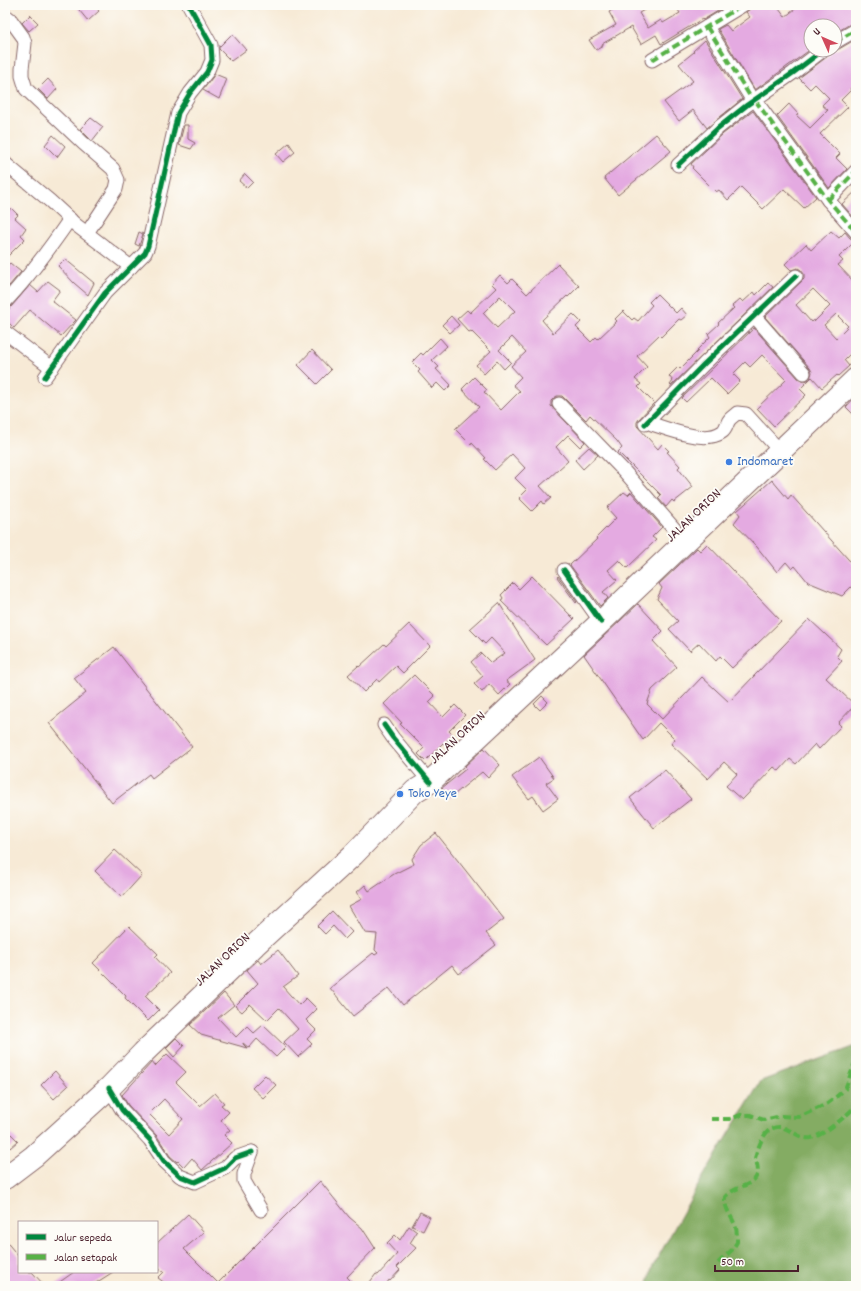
<svg xmlns="http://www.w3.org/2000/svg" width="861" height="1291" font-family="Dekko,sans-serif">
<rect width="100%" height="100%" fill="#fdfcf7"/>
<filter id="ink" filterUnits="userSpaceOnUse"><feTurbulence type="fractalNoise" baseFrequency=".025" numOctaves="2"/><feDisplacementMap in="SourceGraphic" scale="8" xChannelSelector="R" yChannelSelector="G"/><feConvolveMatrix kernelMatrix="1 2 1 2 8 2 1 2 1" color-interpolation-filters="sRGB"/></filter>
<filter id="wash" filterUnits="userSpaceOnUse"><feTurbulence type="fractalNoise" baseFrequency=".012" numOctaves="4" result="noise"/><feDisplacementMap in="SourceGraphic" scale="16" xChannelSelector="R" yChannelSelector="G"/><feGaussianBlur stdDeviation="0.9" result="paint"/><feColorMatrix in="noise" values="0 0 0 0 0 0 0 0 0 0 0 0 0 0 0 0 0 1.4 0 .05"/><feComposite in="paint" operator="in"/></filter>
<g filter="url(#wash)">
<rect width="100%" height="100%" fill="#f7ead6"/>
<polygon fill="#84ac63" stroke="#676647" points="856,1046 856,1286 647,1286 652,1268 701,1180 761,1081"/>
<g id="blocks">
<g fill="#e4aae1" fill-rule="evenodd">
<polygon points="75,5 94,5 99,11 88,21"/>
<polygon points="621,5 653,5 639,13 648,28 661,20 663,23 680,13 678,10 686,5 728,5 703,20 702,19 661,44 656,35 641,44 631,27 602,44 603,46 596,50 589,40 616,25 609,12"/>
<polygon points="751,5 776,5 785,17 800,5 856,5 856,22 852,23 835,33 835,26 811,26 811,49 755,90 718,29 726,25 731,31 750,17 746,12 750,9"/>
<polygon points="30,15 38,23 29,31 22,23"/>
<polygon points="232,34 246,50 231,61 219,49 219,47"/>
<polygon points="856,39 856,82 850,89 851,90 841,100 848,107 820,134 840,154 836,158 847,169 829,188 777,116 789,104 798,114 796,115 810,128 828,110 822,105 829,98 815,84 810,89 799,78 828,56 831,50 839,49"/>
<polygon points="705,40 742,99 707,128 693,110 679,121 664,102 693,81 679,64 694,52 693,51"/>
<polygon points="215,74 227,79 219,99 203,90"/>
<polygon points="48,79 57,89 48,99 38,89"/>
<polygon points="753,111 816,197 804,208 784,189 763,209 741,187 728,200 719,190 716,192 692,168 693,167 691,164 723,134"/>
<polygon points="91,118 103,127 92,141 80,129"/>
<polygon points="184,125 188,125 188,139 195,143 191,149 179,145"/>
<polygon points="656,134 671,151 618,195 604,178"/>
<polygon points="53,135 65,146 57,157 45,145"/>
<polygon points="289,143 295,152 283,162 276,154"/>
<polygon points="245,174 253,182 247,188 239,181"/>
<polygon points="856,191 856,220 842,204"/>
<polygon points="11,208 18,215 15,218 26,228 21,235 25,239 5,259 5,209 8,212"/>
<path d="M831,231L839,238L845,232L850,238L856,240L839,257L843,261L838,265L856,284V348L844,360L849,366L838,376L837,375L822,388L812,377L800,389L806,395L774,426L757,408L786,380L762,355L750,367L745,362L733,374L740,381L727,394L711,378L686,402L682,398L754,328L798,378L801,380L805,381L810,379L812,372L810,368L765,317L804,279V274L801,270L798,268L791,270L785,264L806,244L811,250ZM813,289L830,306L814,322L813,320L811,322L796,305ZM836,314L848,326L836,338L824,325Z"/>
<polygon points="139,232 143,234 139,246 135,244"/>
<polygon points="65,259 94,283 88,295 74,283 58,266"/>
<polygon points="10,263 21,272 9,286 5,283 5,268"/>
<path d="M558,264L579,286L568,297L567,296L542,320L553,333L573,314L581,322L576,327L591,342L596,337L598,339L617,321L615,319L623,311L632,320L634,318L638,321L652,305L649,302L657,294L676,313L681,308L687,315L681,320L679,319L661,337L659,335L637,356L647,367L635,379L641,384L638,387L654,403L639,419L637,422V426L658,449L662,444L669,451L667,452L680,466L678,468L693,487L674,502L672,500L666,507L658,498L661,495L618,452L622,448L617,441L590,415L586,420L562,396H557L554,398L551,401V406L585,442L580,447L568,435L556,447L568,461L540,486L551,498L544,504L542,501L532,511L519,498L527,490L515,478L525,468L512,454L495,470L484,459L486,458L472,443L471,445L455,429L479,407L462,389L474,377L487,390L484,392L501,410L520,391L513,385L521,377L511,366L526,352L512,337L499,350L511,362L504,369L497,361L484,374L476,365L491,351L471,331L469,332L457,319L467,310L470,313L496,288L492,284L500,275L508,283L512,279L527,294ZM500,296L515,311L497,328L483,313Z"/>
<polygon points="48,281 60,290 52,301 76,320 74,322 61,336 30,310 14,328 5,319 5,312 11,307 30,285 38,292"/>
<polygon points="768,283 773,287 671,386 670,385 673,381 669,376 678,367 680,369 698,351 697,350 710,337 708,334 719,324 718,323 734,308 732,306 740,299 743,302 754,292 756,295"/>
<polygon points="451,316 459,325 450,333 442,325"/>
<polygon points="440,338 447,346 432,360 439,367 436,369 451,385 445,391 437,383 432,388 418,372 420,370 412,362 421,353 423,355"/>
<polygon points="312,350 331,370 317,384 298,365"/>
<polygon points="856,396 856,417 846,407"/>
<polygon points="589,447 598,455 583,469 575,460"/>
<polygon points="772,480 788,499 791,495 856,568 856,582 842,596 808,582 795,566 792,569 786,562 777,572 757,547 734,523 740,515 737,511"/>
<polygon points="624,492 628,495 631,492 662,527 652,537 656,540 627,568 619,560 608,570 617,580 603,592 608,598 600,606 570,565 597,539 596,538 616,518 607,508"/>
<polygon points="707,544 781,621 732,668 720,656 716,661 699,643 690,651 669,629 678,621 657,599 662,588 659,584 697,548 700,551"/>
<polygon points="532,576 574,619 546,645 501,601 503,598 501,595 513,583 519,589"/>
<polygon points="558,576 577,602 576,603 557,577"/>
<polygon points="499,603 535,660 506,681 510,684 499,695 489,684 482,692 474,684 483,676 471,662 481,653 491,663 505,653 491,638 485,644 470,629"/>
<polygon points="638,604 663,631 653,641 677,667 652,690 647,704 662,719 702,677 729,702 809,619 841,649 837,656 842,661 826,678 855,705 838,723 841,726 819,749 815,744 796,764 790,759 779,771 774,767 742,800 726,786 737,774 724,762 708,779 671,744 675,739 659,723 643,740 584,655"/>
<polygon points="409,624 430,646 403,673 396,666 379,682 377,679 364,692 348,675 358,666 359,667 384,644 386,646"/>
<polygon points="114,647 192,747 152,778 149,774 112,803 49,723 86,693 74,678"/>
<polygon points="414,675 435,696 429,702 443,717 455,705 465,715 449,731 453,735 444,744 443,743 425,761 418,754 424,748 400,724 402,723 384,704"/>
<polygon points="542,696 548,702 540,710 534,704"/>
<polygon points="484,748 500,765 488,778 482,772 450,798 442,788 467,768 465,766"/>
<polygon points="539,757 554,778 546,783 558,799 543,810 533,796 529,799 512,777"/>
<polygon points="665,770 691,799 654,828 630,798"/>
<polygon points="436,833 504,919 486,933 496,945 459,974 452,965 403,1005 389,988 353,1016 330,988 373,953 375,955 378,953 375,950 377,934 365,933 349,906 362,899 357,892 365,885 369,891 394,874 414,864 412,859 421,845"/>
<polygon points="115,850 142,875 122,897 95,871"/>
<polygon points="332,911 352,932 345,939 333,926 325,934 317,926"/>
<polygon points="129,926 158,954 155,957 170,973 145,996 159,1010 148,1021 125,998 126,996 93,963"/>
<polygon points="278,950 298,976 283,987 299,1005 306,998 317,1009 306,1020 316,1030 307,1039 312,1044 298,1057 284,1042 298,1029 279,1008 267,1020 250,1004 242,1012 235,1006 258,983 247,970 258,960 261,964"/>
<polygon points="224,993 234,1005 218,1018 236,1037 247,1026 254,1033 263,1025 286,1047 276,1057 257,1039 249,1048 243,1043 243,1044 247,1048 201,1035 190,1025"/>
<polygon points="176,1038 184,1046 174,1057 166,1048"/>
<path d="M167,1054L186,1072L176,1082L200,1106L215,1093L224,1103L221,1105L229,1112L221,1120L230,1130L224,1135L232,1143L202,1170L192,1158L184,1167L178,1161L177,1162L170,1156L157,1136L128,1105L122,1095L152,1062L155,1066ZM164,1099L183,1119L169,1134L149,1114Z"/>
<polygon points="55,1071 68,1086 54,1099 41,1085"/>
<polygon points="265,1075 276,1085 263,1098 252,1088"/>
<polygon points="5,1128 18,1141 10,1148 5,1143"/>
<polygon points="320,1181 349,1217 362,1228 375,1248 347,1277 356,1286 169,1286 158,1278 164,1272 157,1268 157,1243 188,1214 204,1232 184,1249 218,1283"/>
<polygon points="420,1212 430,1217 423,1231 412,1226"/>
<polygon points="409,1226 417,1232 410,1243 416,1248 397,1267 400,1270 390,1281 389,1280 385,1286 367,1286 376,1274 378,1275 397,1254 387,1243 395,1235 400,1240"/>
<polygon points="5,1240 19,1257 19,1272 32,1272 45,1286 5,1286"/>
<polygon points="74,1272 113,1272 91,1286 54,1286"/>
</g>
</g>
</g>
<g filter="url(#ink)">
<use href="#blocks" fill-opacity="0" stroke="#876667" stroke-width="1"/>
<g fill="none" stroke-linecap="round" stroke-linejoin="round">
<defs>
<g id="street">
<polyline points="5,15 10,19 23,37 25,43 22,69 22,76 26,89 83,143 113,169 118,180 116,189 87,233"/>
<polyline points="707,27 753,101"/>
<polyline points="835,42 856,30"/>
<polyline points="652,60 743,5"/>
<polyline points="755,100 828,200 856,232"/>
<polyline points="5,163 8,166 50,201 76,225 131,267"/>
<polyline points="678,165 718,128 747,105 793,73 823,50"/>
<polyline points="828,200 856,171"/>
<path d="M5,302C29,277 50,248 70,219"/>
<polyline points="755,317 804,373"/>
<polyline points="5,332 52,368"/>
<polyline points="45,377 105,293 145,253 148,246 178,113 190,93 207,72 212,60 211,45 189,5"/>
<polyline points="559,404 624,471 685,541"/>
<path d="M650,419L651,423L652,424C671,430 705,444 722,432C727,429 726,423 730,419C732,417 735,415 737,413L746,414L780,451"/>
<polyline points="645,424 704,364 796,276"/>
<polyline points="564,570 601,622"/>
<polyline points="384,725 393,738 430,782"/>
<polyline points="109,1088 122,1110 150,1140 164,1161 180,1176 195,1182 225,1168 235,1158 252,1152"/>
<polyline points="252,1152 244,1174 244,1181 261,1210"/>
</g>
<polyline id="highway" points="5,1178 34,1156 109,1088 143,1053 255,945 353,855 415,791 430,782 601,622 856,379"/>
</defs>
<use href="#street" stroke="#876667" stroke-width="15"/>
<use href="#highway" stroke="#876667" stroke-width="24"/>
<use href="#street" stroke="#fff" stroke-width="13"/>
<use href="#highway" stroke="#fff" stroke-width="22"/>
<g stroke="#57b146" stroke-width="4" stroke-dasharray="8 4" stroke-linecap="butt">
<polyline points="707,27 753,101"/>
<polyline points="835,42 856,30"/>
<polyline points="652,60 743,5"/>
<polyline points="755,100 828,200 856,232"/>
<polyline points="828,200 856,171"/>
<polyline points="711,1119 730,1119 741,1115 750,1115 764,1120 781,1116 799,1117 827,1104 835,1098 845,1089 856,1060"/>
<path d="M718,1263L732,1250L737,1242C737,1236 737,1230 735,1225C731,1215 724,1208 725,1197C738,1182 767,1188 755,1158C759,1146 764,1126 780,1127C784,1127 790,1131 794,1133C800,1136 804,1139 811,1138C823,1136 847,1115 856,1106"/>
</g>
<defs>
<g id="cycleway">
<polyline points="678,165 718,128 747,105 793,73 823,50"/>
<polyline points="45,377 105,293 145,253 148,246 178,113 190,93 207,72 212,60 211,45 189,5"/>
<polyline points="645,424 704,364 796,276"/>
<polyline points="564,570 601,622"/>
<polyline points="384,725 393,738 430,782"/>
<polyline points="109,1088 122,1110 150,1140 164,1161 180,1176 195,1182 225,1168 235,1158 252,1152"/>
</g>
</defs>
<use href="#cycleway" stroke="#fdfcf7" stroke-width="8"/>
<use href="#cycleway" stroke="#00873e" stroke-width="5"/>
</g>
</g>
<g fill="#3f7fe0" stroke="#fdfcf7" stroke-width="1.5">
<circle cx="729" cy="462" r="4"/>
<circle cx="400" cy="794" r="4"/>
</g>
<g text-anchor="middle" dominant-baseline="central" stroke-width="3.5" stroke-linejoin="round" paint-order="stroke">
<g font-size="14" fill="#366cbe" stroke="#fdfcf7" text-anchor="start">
<text x="737" y="462">Indomaret</text>
<text x="408" y="794">Toko Yeye</text>
</g>
<g font-size="14" fill="#4a1f2b" stroke="#fdfcf7">
<text transform="translate(694 516) rotate(-44)">JALAN ORION</text>
<text transform="translate(458 738) rotate(-43)">JALAN ORION</text>
<text transform="translate(223 960) rotate(-44)">JALAN ORION</text>
</g>
</g>
<rect width="861" height="1291" fill="none" stroke="#fdfcf7" stroke-width="20"/>
<rect x="18" y="1221" width="140" height="52" fill="#fdfcf7" stroke="#b5a4a5"/>
<rect x="26" y="1234" width="20" height="6" fill="#00873e" stroke="#b5a4a5"/>
<text x="54" y="1241" font-size="12" fill="#4a1f2b">Jalur sepeda</text>
<rect x="26" y="1254" width="20" height="6" fill="#57b146" stroke="#b5a4a5"/>
<text x="54" y="1261" font-size="12" fill="#4a1f2b">Jalan setapak</text>
<g transform="translate(823 38) rotate(315)"><circle r="19" fill="#fdfcf7" stroke="#b5a4a5"/>
<path d="M0-3L7 15L0 10L-7 15Z" fill="#d1495b"/>
<text y="-6" font-size="11" font-weight="bold" text-anchor="middle" fill="#4a1f2b">U</text>
</g>
<path d="M715 1265v6h83v-6" fill="none" stroke="#4a1f2b" stroke-width="2"/>
<text x="721" y="1265" font-size="12" fill="#4a1f2b" stroke="#fdfcf7" stroke-width="3" paint-order="stroke">50 m</text>
</svg>
